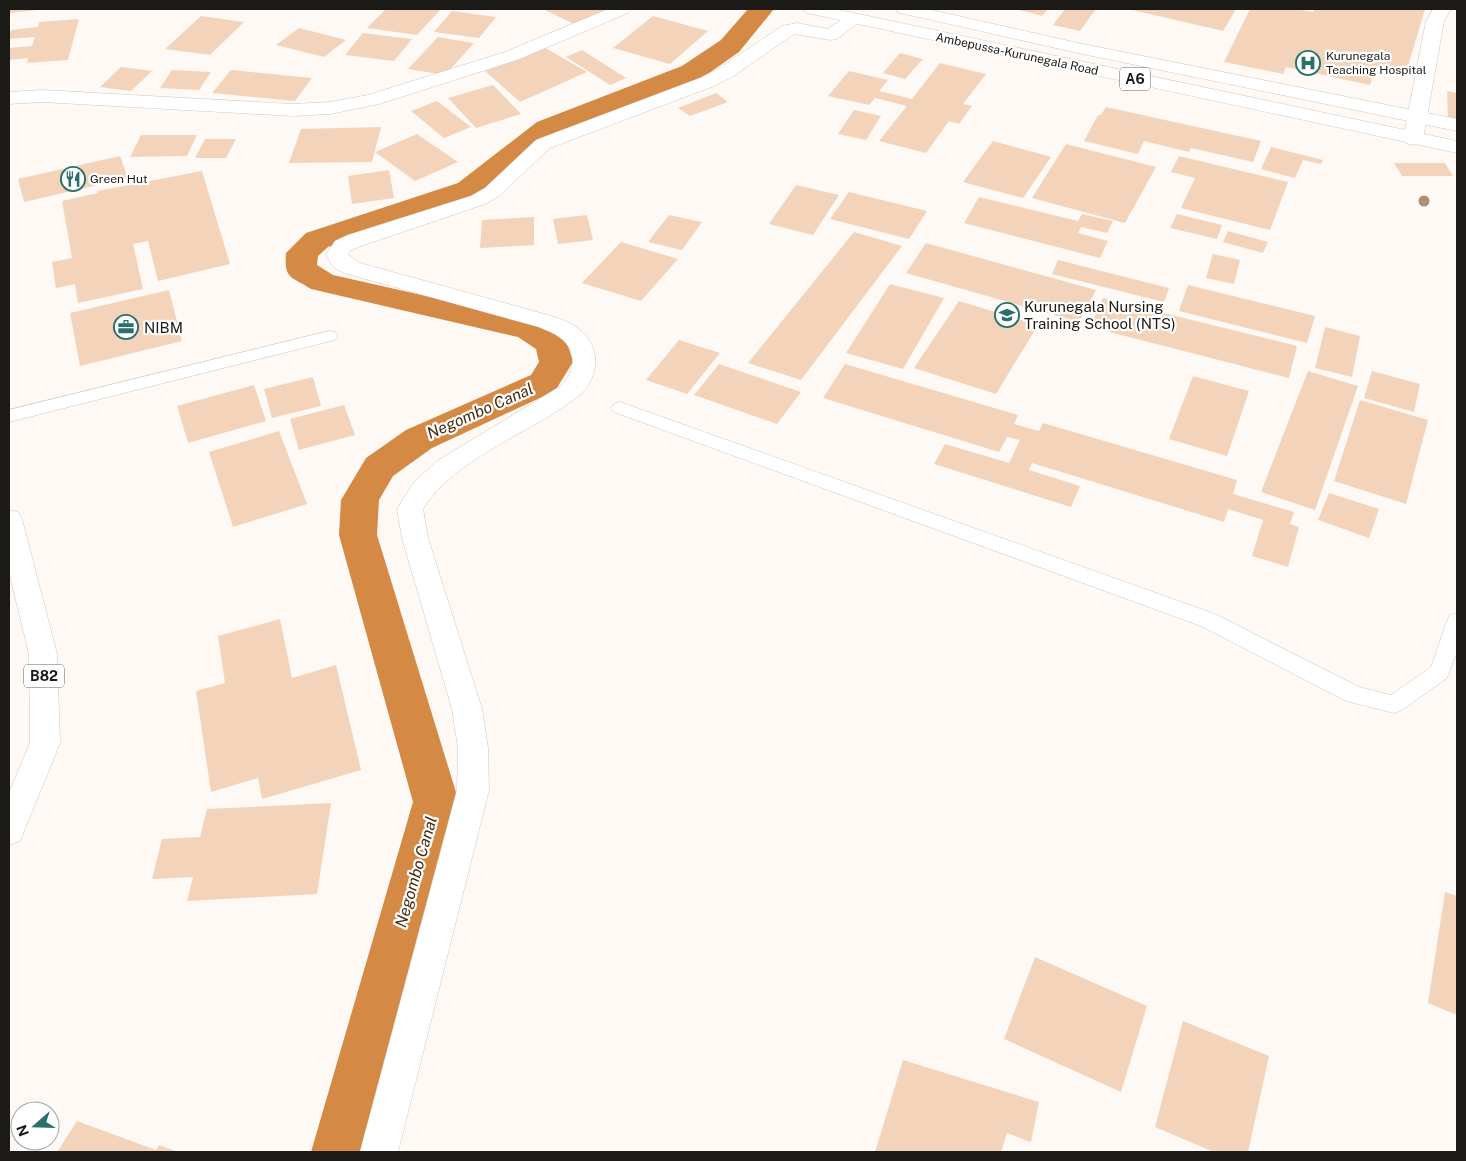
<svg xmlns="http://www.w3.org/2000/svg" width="1466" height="1161" font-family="'Public Sans',sans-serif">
<rect width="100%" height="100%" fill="#fef9f5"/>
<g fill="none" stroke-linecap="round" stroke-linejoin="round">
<path fill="#d48a44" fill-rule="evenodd" d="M748,9H774L739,52L702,78L557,134L480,195L328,247L318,256L317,265L333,275L541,322C562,335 567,337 573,362L555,391L432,448L393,476L379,500L377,535L459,802L365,1152H311L413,802L339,535L341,500L366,458L406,430L531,375L539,362L536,349L518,337L311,289C290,276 284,279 286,253L306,233L458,183L537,122L682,66L721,40Z"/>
</g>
<g fill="#f3d4ba">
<polygon points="9,9 38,9 38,10 9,13"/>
<polygon points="386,9 441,9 417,35 367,28"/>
<polygon points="543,9 611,9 574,24"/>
<polygon points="1016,9 1048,9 1042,16"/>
<polygon points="1065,9 1089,9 1095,10 1080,31 1053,25"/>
<polygon points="1128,9 1236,9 1223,31"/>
<polygon points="1250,9 1296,9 1313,12 1315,9 1425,9 1406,73 1376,67 1370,85 1286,67 1283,74 1224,62"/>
<polygon points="452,11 496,17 479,38 434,32"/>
<polygon points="201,16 244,22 210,55 165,49"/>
<polygon points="653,16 708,31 670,64 613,48"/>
<polygon points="79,19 68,60 27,63 28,58 9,60 9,48 32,46 35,37 9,39 11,30 38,27 39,22"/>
<polygon points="299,28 346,40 324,57 276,45"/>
<polygon points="363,33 412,39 394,61 345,55"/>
<polygon points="438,37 474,43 445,75 408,69"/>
<polygon points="542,46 587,72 520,102 485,71"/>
<polygon points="582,50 626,78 610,85 566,57"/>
<polygon points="900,53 923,59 905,79 883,73"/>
<polygon points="940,63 986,74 963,104 972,106 959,124 949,121 926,153 879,141 907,106 875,98 869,105 828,96 849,71 888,80 879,91 912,99"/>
<polygon points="121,67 152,71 131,91 100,87"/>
<polygon points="172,70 211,72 199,90 160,88"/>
<polygon points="231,70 312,78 295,101 212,93"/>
<polygon points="493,85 521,114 476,128 448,98"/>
<polygon points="1447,91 1457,93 1457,124 1448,122"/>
<polygon points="716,93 728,102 690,116 678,108"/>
<polygon points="437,101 471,127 444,138 411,111"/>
<polygon points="1106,107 1261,141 1253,162 1191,148 1189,152 1144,141 1138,154 1084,141 1098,115 1101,115"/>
<polygon points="854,110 881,116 866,140 838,134"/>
<polygon points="381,127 372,162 289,163 301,129"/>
<polygon points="417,134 458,162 415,181 375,152"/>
<polygon points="141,135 197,135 187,156 130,157"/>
<polygon points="205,139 236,139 226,158 195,158"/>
<polygon points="993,141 1051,157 1023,198 963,182"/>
<polygon points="1066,144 1156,167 1125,223 1032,198"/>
<polygon points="1271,147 1323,160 1321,164 1303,160 1295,178 1261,169"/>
<polygon points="120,156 128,178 24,202 18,179"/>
<polygon points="1179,156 1288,182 1270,230 1181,208 1195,178 1171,172"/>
<polygon points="1394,163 1445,163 1453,176 1402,176"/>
<polygon points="389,170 394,198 352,204 348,176"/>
<polygon points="202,171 230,264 158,281 148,241 133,244 143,289 78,303 75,284 56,288 52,262 72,258 62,201 98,193 97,191"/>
<polygon points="796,185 839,195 813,235 769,224"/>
<polygon points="849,192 927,211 909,239 830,219"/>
<polygon points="979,197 1078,221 1082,214 1113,221 1107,233 1081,227 1078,233 1108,241 1100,258 964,223"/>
<polygon points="1177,214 1222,225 1217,239 1170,228"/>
<polygon points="587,215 593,240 558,244 553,219"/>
<polygon points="669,215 702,222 682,250 648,242"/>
<polygon points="534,217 534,245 480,248 482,220"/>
<polygon points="1228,231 1268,242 1263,253 1223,242"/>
<polygon points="854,232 902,246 801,380 748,363"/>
<polygon points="621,242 678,259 641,301 582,283"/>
<polygon points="926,243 1096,290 1079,322 906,273"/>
<polygon points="1213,254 1240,260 1234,284 1206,278"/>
<polygon points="1058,260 1169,288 1164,302 1052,274"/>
<polygon points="890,284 944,298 903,369 846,353"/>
<polygon points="1188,285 1315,316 1307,343 1179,311"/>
<polygon points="169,290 182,341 80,366 70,313"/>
<polygon points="1103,298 1297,346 1289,378 1090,327"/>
<polygon points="959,301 1038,325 996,394 914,368"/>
<polygon points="1325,327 1360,336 1352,377 1315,368"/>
<polygon points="679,340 720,353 687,394 646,380"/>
<polygon points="719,364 801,392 777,424 694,395"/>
<polygon points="845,364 1018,415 1014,424 1039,431 1043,423 1237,480 1233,494 1294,512 1290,524 1299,527 1288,567 1252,556 1263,520 1228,509 1224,522 1032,463 1029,470 1080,486 1071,507 934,464 945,444 1009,463 1020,440 1007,437 999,452 823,398"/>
<polygon points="1308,371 1358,386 1315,510 1261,492"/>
<polygon points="1372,371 1420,384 1414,412 1364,398"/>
<polygon points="1193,376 1249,391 1227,456 1169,439"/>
<polygon points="313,377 321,406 272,418 264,389"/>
<polygon points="254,385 266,421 188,443 177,406"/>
<polygon points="1360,400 1428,420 1406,504 1334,481"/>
<polygon points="344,405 355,435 299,450 290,419"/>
<polygon points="279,431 307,504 233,527 209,452"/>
<polygon points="1329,493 1379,509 1369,538 1318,520"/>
<polygon points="280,619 292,678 336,665 361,770 262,799 258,778 211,792 196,691 225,683 218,636"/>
<polygon points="331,803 317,894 187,901 193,877 152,879 162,839 200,837 207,809"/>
<polygon points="1445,892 1457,896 1457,1015 1428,1003"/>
<polygon points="1035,957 1147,1006 1121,1092 1004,1039"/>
<polygon points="1183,1021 1269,1056 1248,1152 1214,1152 1155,1127"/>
<polygon points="903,1060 1039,1102 1031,1142 1007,1133 1001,1152 875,1152"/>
<polygon points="77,1121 156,1150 159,1145 178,1152 57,1152"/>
</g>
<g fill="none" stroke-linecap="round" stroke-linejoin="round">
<defs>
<g id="lane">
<polygon points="329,331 335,332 337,336 335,340 9,422 9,410"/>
<polygon points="620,402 1215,614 1359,687 1391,695 1431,667 1447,621 1450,615 1457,613 1457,652 1447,678 1402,710 1394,713 1346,701 1201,626 614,412 611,408 614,404"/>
</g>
<g id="street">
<polygon points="608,9 631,9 628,13 517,60 379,104 330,114 293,116 42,102 9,104 9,92 42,90 293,104 330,102 368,95 505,52"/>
<polygon points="1433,9 1451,9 1444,21 1423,139 1420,143 1413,145 1406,143 1403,139 1426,21"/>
<path d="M854,14L860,15L863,19L837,39L831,40L794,34L732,77L714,86L550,148L499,196L485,204L364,245L351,250L348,255L360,263L555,317C561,320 568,321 573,325C601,342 602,373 580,395C532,433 455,457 423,509L428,538L482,709L488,748L489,790L398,1152H360L457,790L458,748L452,709L402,538L397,509L414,482L437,461L559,387C574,376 578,354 564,341C557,334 548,331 539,327L344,273L333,267L326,255L335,241L348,235L471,196L485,188L536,140L700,78L718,69L782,26L797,23L828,29L848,15Z"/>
</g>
<polygon id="primary" points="9,510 18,512 22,519 57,654 60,743 20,841 9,845 9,793 30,743 29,654 9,572"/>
<g id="highway">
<polygon points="803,9 835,9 1457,141 1457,153 812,14 806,13"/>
<polygon points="896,9 927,9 1078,43 1457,119 1457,131 1078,53 905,14 899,13"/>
</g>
</defs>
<use href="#lane" stroke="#cfc7c1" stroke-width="1"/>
<use href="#street" stroke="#cfc7c1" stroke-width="1"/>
<use href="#primary" stroke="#cfc7c1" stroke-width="1"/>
<use href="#highway" stroke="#cfc7c1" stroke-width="1"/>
<use href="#lane" fill="#fff" fill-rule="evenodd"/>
<use href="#street" fill="#fff" fill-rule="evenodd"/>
<use href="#primary" fill="#fff" fill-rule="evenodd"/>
<use href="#highway" fill="#fff" fill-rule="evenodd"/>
</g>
<circle fill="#ad906f" cx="1424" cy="201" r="5.5"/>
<defs>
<symbol id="hospital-ring" viewBox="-11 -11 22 22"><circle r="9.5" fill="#fff" stroke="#287069" stroke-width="1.5"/><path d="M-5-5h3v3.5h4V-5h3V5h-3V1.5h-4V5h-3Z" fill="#287069"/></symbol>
<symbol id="restaurant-ring" viewBox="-11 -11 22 22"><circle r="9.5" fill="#fff" stroke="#287069" stroke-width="1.5"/><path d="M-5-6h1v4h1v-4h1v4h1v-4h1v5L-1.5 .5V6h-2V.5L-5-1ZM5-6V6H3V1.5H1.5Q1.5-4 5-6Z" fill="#287069"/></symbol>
<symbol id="university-ring" viewBox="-11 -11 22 22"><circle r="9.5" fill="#fff" stroke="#287069" stroke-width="1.5"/><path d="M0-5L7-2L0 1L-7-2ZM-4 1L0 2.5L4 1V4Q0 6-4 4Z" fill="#287069"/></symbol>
<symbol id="office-ring" viewBox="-11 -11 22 22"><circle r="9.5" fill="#fff" stroke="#287069" stroke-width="1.5"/><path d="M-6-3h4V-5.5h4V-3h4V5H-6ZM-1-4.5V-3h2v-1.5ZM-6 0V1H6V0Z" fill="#287069"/></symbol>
</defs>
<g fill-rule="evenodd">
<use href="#hospital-ring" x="1294" y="49" width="28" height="28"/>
<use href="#restaurant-ring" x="59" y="165" width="28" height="28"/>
<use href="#university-ring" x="993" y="301" width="28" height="28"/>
<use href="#office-ring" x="112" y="313" width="28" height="28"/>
</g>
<g text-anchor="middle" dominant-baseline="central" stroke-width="4.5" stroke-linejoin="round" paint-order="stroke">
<g font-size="12" fill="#1c1a17" stroke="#fff">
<text transform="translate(1017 54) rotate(12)">Ambepussa-Kurunegala Road</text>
</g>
<g font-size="12" fill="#1c1a17" stroke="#fff" text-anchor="start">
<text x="1326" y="56">Kurunegala<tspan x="1326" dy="14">Teaching Hospital</tspan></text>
<text x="90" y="179">Green Hut</text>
</g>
<g fill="#fff" stroke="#605f5d" stroke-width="1">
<rect x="1120" y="67.5" width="30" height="23" rx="4"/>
<rect x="24" y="664.5" width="40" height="23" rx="4"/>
</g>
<g font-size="14" font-weight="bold" fill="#1c1a17">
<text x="1135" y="79">A6</text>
<text x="44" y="676">B82</text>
</g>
<g font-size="15" fill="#1c1a17" stroke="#fff" text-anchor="start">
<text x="1024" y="306">Kurunegala Nursing<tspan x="1024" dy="17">Training School (NTS)</tspan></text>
<text x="144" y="327">NIBM</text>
</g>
<g font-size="16" font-style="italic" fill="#47290b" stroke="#fff">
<text transform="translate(480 411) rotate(-24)">Negombo Canal</text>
<text transform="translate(416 872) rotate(-74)">Negombo Canal</text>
</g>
</g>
<rect width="1466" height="1161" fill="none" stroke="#1c1a17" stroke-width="20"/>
<g transform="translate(35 1126) rotate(250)"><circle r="24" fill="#ffffff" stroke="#a4a3a2"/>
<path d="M0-4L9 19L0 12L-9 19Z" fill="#287069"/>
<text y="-8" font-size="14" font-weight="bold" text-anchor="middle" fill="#1c1a17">N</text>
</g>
</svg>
